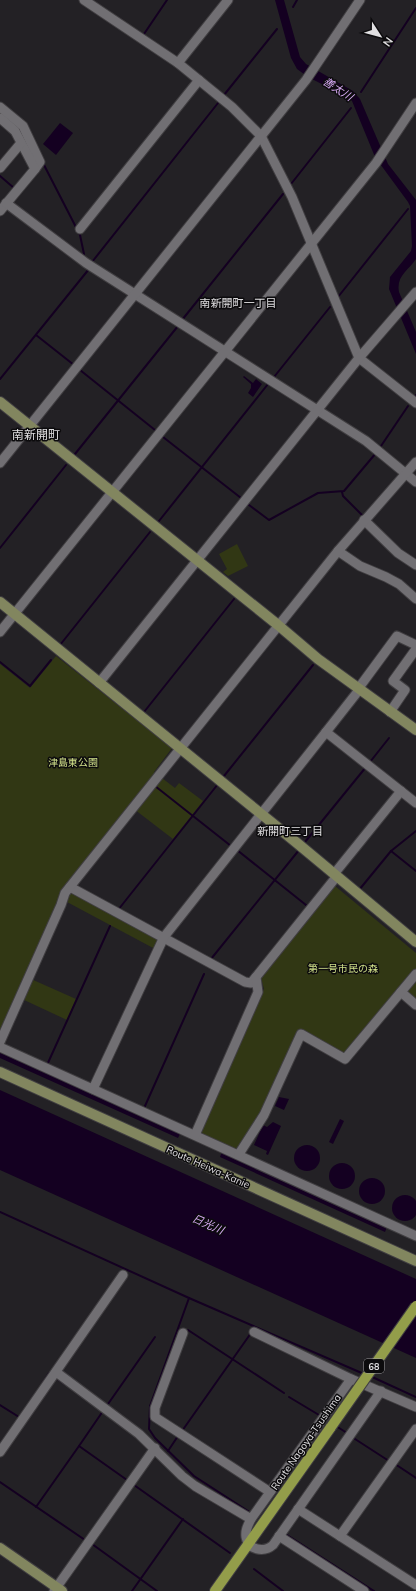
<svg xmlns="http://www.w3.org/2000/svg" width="416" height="1591" font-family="Mulish,'Noto Sans JP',sans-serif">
<rect width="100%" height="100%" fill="#232125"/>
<g fill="#313714">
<polygon points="237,544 248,566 228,576 223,572 227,569 219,554"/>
<polygon points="56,656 172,748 154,772 175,788 179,783 203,801 173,839 130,806 69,882 160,938 155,949 67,902 31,979 76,999 67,1020 22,999 0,1032 0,664 30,688"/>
<polygon points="335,886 416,953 416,999 402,987 345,1055 300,1030 266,1106 238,1150 201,1133 201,1130 264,989 261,978"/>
</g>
<g fill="#140021">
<path d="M275,0H284L300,57L306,64L353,91L360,99L388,164L416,200V259C408,271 396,276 399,292L416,332V354L389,289L390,277L411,251L412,246L410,206L408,202L375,157L352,101L349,98L308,77L297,69L291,58Z"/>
<polygon points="60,123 73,133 56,155 43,144"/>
<polygon points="244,376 253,383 256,379 262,384 253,397 248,393 251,388 251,384 243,377"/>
<polygon points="0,1051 181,1132 178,1138 0,1058"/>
<polygon points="0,1090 416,1279 416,1358 0,1170"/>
<polygon points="279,1097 289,1099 284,1110 275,1106"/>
<polygon points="340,1119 344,1121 333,1144 329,1142"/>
<polygon points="273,1122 281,1126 268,1155 266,1154 267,1151 254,1145 263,1125 267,1127"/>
<circle cx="307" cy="1158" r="13"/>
<polygon points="222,1151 387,1227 385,1232 220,1157"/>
<circle cx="342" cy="1176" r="13"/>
<circle cx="372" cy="1191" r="13"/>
<circle cx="405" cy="1208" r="13"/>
</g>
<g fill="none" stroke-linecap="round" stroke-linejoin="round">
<g stroke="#140021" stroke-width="2">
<polyline points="293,7 297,0"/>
<polyline points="144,34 167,0"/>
<polyline points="361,92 416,8"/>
<polyline points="224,95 277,29"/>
<polyline points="44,165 80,235 84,254"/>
<polyline points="0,176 14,188"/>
<polyline points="291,184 351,108"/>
<polyline points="92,262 218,103"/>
<polyline points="338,297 408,209"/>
<polyline points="182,320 283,194"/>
<polyline points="36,335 74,365"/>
<polyline points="80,370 155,430"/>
<polyline points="274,377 330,307"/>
<polyline points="0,379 89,269"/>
<polyline points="415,396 416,395"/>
<polyline points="163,437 241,498"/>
<polyline points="381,446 408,406"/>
<polyline points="75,454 178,326"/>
<polyline points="342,492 343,496 362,515"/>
<polyline points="249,505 269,520 318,493 344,491 376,453"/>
<polyline points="159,521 268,384"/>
<polyline points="0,548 66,465"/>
<polyline points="60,645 150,532"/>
<polyline points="0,662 30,686 51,660"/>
<polyline points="144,712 234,599"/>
<polyline points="370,762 389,738"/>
<polyline points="224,776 313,665"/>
<polyline points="155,786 231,846"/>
<polyline points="305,842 366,767"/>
<polyline points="237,850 306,905"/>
<polyline points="391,851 416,871"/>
<polyline points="359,890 391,851 416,831"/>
<polyline points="118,910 218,784"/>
<polyline points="211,959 299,850"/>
<polyline points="47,1065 110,926"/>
<polyline points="145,1106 204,974"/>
<polyline points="0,1212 189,1298 364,1374"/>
<polyline points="189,1298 150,1406 149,1429 155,1438 194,1476 248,1511"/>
<polyline points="188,1330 284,1393"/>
<polyline points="370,1376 416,1397"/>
<polyline points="56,1378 66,1385"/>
<polyline points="42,1384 49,1373 51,1374"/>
<polyline points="289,1397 319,1415"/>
<polyline points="108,1404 155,1337"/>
<polyline points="0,1405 19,1417"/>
<polyline points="103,1411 79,1446 127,1480"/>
<polyline points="336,1426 347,1433"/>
<polyline points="182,1431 251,1333"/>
<polyline points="355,1439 389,1461"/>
<polyline points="168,1451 178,1436"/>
<polyline points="395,1464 416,1478"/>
<polyline points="0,1482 85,1540"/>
<polyline points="134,1485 230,1553"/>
<polyline points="36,1507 79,1446"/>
<polyline points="287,1535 374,1591"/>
<polyline points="92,1544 157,1591"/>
<polyline points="254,1569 283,1591"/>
<polyline points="132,1591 183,1519"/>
</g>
<defs>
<g id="street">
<polyline points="84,0 178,63 232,107 261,136 292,197 359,358 416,403"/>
<polyline points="178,63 228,0"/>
<polyline points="0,107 23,126 40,162 35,169"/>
<polyline points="0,118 15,131 35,169 0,211"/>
<polyline points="0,168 21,143"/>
<polyline points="6,203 86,263 366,441 416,482"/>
<polyline points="80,229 199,80"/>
<polyline points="0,463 306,80 360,0"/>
<polyline points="364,520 398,553 416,565"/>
<polyline points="338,551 360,566 386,577 399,584 416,599"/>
<polyline points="0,632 376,163 416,103"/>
<polyline points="99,683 359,358 416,292"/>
<polyline points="358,689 397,636 416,645"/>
<polyline points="390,712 405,690 393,681 416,649"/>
<polyline points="326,732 359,690"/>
<polyline points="334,874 401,791"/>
<polyline points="70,887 245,982 251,983 256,977"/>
<polyline points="401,992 416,1005"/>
<polyline points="0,1042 61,905 65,893 338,551 416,462"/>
<polyline points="0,1047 416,1236"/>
<polyline points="93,1089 164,937 326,732 416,803"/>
<polyline points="195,1135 258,992 256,977 337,876"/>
<polyline points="239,1154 264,1115 301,1034 345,1059 416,974"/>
<polyline points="254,1332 351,1379 416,1407"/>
<polyline points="183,1333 155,1408 155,1417 270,1492"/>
<polyline points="56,1372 139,1434 182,1476 195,1486 251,1519"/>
<path d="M351,1379L251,1519C248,1525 245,1530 246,1537C248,1550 264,1553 273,1545L381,1391"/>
<polyline points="0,1452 123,1275"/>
<polyline points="298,1509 416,1585"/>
<polyline points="279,1536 364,1591"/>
<polyline points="340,1536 416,1429"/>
<polyline points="54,1591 155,1448"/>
</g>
<g id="secondary">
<polyline points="0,402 278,625 318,659 416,730"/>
<polyline points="0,602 297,843 416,942"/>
<polyline points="0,1072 416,1261"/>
<polyline points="0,1548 62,1591"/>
</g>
<polyline id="primary" points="215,1591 331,1427"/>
</defs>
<use href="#street" stroke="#403e41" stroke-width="11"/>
<use href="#secondary" stroke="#403e41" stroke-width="12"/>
<use href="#primary" stroke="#403e41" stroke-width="12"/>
<use href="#street" stroke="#716f73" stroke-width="9"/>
<use href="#secondary" stroke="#82865f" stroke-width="10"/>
<use href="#primary" stroke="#939d4a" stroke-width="10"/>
<defs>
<polyline id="primary-bridge" points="331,1427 416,1306"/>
</defs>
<use href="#primary-bridge" stroke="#403e41" stroke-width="12" stroke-linecap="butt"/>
<use href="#primary-bridge" stroke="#939d4a" stroke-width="10"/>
</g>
<g text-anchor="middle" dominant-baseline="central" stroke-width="3" stroke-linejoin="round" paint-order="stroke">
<rect fill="#0c0b0d" stroke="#a09fa1" stroke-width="1" x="364" y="1359" width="20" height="14" rx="3"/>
<g font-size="9" font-weight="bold" fill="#e0dfe1">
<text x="374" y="1366">68</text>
</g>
<g font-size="10" fill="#d2e28b" stroke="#0c0b0d">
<text x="73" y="762">津島東公園</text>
<text x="343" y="968">第一号市民の森</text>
</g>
<g font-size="10" fill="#e0dfe1" stroke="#0c0b0d">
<text transform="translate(208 1167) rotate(24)">Route Heiwa-Kanie</text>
<text transform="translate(306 1442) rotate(-55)">Route Nagoya-Tsushima</text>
</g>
<g font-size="11" font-style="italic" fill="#d8abf5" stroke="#0c0b0d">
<text transform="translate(338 89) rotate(33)">善太川</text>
<text transform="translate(208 1224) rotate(24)">日光川</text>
</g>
<g font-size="11" fill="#e0dfe1" stroke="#0c0b0d">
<text x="238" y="303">南新開町一丁目</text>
<text x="290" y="831">新開町三丁目</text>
</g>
<g font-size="12" fill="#e0dfe1" stroke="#0c0b0d">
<text x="36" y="434">南新開町</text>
</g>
</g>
<g transform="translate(380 36) rotate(126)" stroke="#0c0b0d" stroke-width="3" paint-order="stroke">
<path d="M0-3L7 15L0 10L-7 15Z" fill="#e0dfe1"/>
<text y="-6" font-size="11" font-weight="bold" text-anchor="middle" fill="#e0dfe1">N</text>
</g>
</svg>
